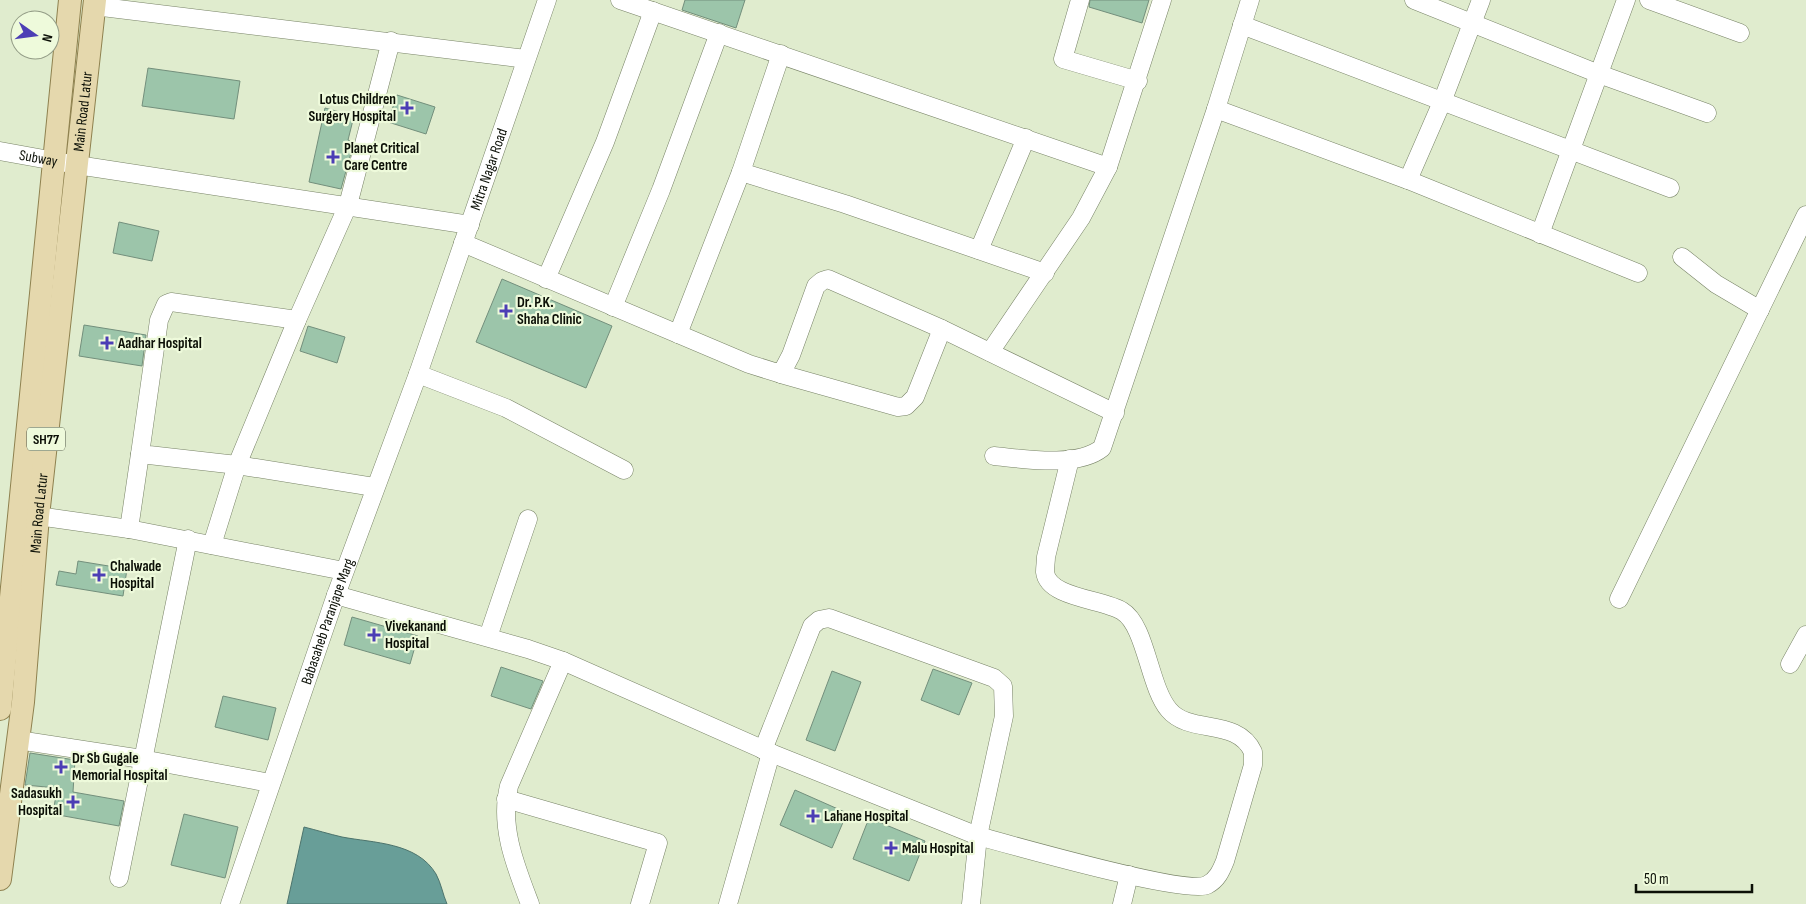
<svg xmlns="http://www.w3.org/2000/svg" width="1806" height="904" font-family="'Sofia Sans Condensed',sans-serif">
<rect width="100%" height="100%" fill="#e0ecce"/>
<path fill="#689e98" stroke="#4c736c" d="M304,827C316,830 329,834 342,837C373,843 417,842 436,874C441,883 443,895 447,904H287Z"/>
<g fill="#9cc5aa" stroke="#738f7c">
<polygon points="685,0 745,0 736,28 682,10"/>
<polygon points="1090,0 1149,0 1142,23 1089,7"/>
<polygon points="148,68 240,81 234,119 142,106"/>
<polygon points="397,95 435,107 426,134 388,122"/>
<polygon points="325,108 354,116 348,140 354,142 341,189 309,182"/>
<polygon points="119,222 159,231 152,261 113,253"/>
<polygon points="502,279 612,326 586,388 476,342"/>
<polygon points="84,325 146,335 142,366 79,356"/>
<polygon points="308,326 345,337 337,363 300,351"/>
<polygon points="78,561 127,569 123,596 56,585 59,571 76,574"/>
<polygon points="352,617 418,636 410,664 344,645"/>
<polygon points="501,667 543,681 531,709 491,696"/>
<polygon points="933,669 972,683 959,715 921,700"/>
<polygon points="832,671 861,682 835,751 806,740"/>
<polygon points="223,696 276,708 268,740 215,727"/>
<polygon points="30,753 75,760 73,792 124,801 119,826 53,814 57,788 25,785"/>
<polygon points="795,790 847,813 832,848 780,825"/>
<polygon points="184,814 238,827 225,878 171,865"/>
<polygon points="869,818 925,841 909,881 853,859"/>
</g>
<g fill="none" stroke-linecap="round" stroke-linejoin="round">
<defs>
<g id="minor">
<polyline points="620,0 1108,167"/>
<polyline points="1080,0 1063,59 1138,81"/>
<polyline points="1250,0 1216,109 1408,180 1638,273"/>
<polyline points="1414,0 1599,74 1707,113"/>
<polyline points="1649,0 1740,33"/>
<polyline points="94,6 526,59"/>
<polyline points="1242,25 1670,188"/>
<polyline points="781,54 741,172 845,204 1045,273"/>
<path id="s1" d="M0,151L77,165L470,225"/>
<polyline points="1408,180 1442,102 1481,0"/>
<polyline points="1540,234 1626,0"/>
<polyline points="463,243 749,364 781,374 791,355 816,286 822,281 828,279 942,329 1115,413"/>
<polyline points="979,250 1026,138"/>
<polyline points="1682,257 1716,284 1760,310"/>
<polyline points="546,279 605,142 653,11"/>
<polyline points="613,307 661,190 719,33"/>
<polyline points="297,320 171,302 166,304 159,320 140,454 237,465 374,487"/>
<polyline points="678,334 741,172"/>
<polyline points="990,352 1081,218 1108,167 1162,0"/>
<polyline points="418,374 506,408 624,470"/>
<polyline points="781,374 898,407 906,406 915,397 942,329"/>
<path d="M994,456C1024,459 1077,468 1102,448L1216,109"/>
<polyline points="38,516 129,529 344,571"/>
<polyline points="129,529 140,454"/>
<polyline points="212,545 237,465 297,320 348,205 391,41"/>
<polyline points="336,595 528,649 563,661 771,753 978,836 971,904"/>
<polyline points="1619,599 1806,215"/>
<polyline points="488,637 528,519"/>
<polyline points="1790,664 1806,635"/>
<polyline points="18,740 142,759 270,783"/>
<path d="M763,750L812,626L819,620L829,618L994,678L1003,686L1004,716L978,836C1011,845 1186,895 1207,885C1217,880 1221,871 1225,861L1253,765V752C1237,717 1190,735 1169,710C1149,687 1146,625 1122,611C1103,599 1048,598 1045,572C1045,567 1046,561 1046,557L1070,459"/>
<polyline points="506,799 658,843 640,904"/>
<polyline points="119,878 188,539"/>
<path id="s2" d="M230,904L336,595L418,374L547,0"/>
<path d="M530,904C516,867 499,827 509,786L563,661"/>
<polyline points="728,904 771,753"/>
<polyline points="1122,904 1129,875"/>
</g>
<g id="major">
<polyline points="0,709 70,0"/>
<path id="s3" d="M0,879L23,702L38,516L95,0"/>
</g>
</defs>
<use href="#minor" stroke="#788367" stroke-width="19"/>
<use href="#major" stroke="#8e814f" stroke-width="24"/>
<use href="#minor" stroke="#fff" stroke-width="18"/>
<use href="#major" stroke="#e5d8ad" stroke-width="22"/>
</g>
<g fill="#4c3eb5" stroke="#eefadb" stroke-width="2">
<path d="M404.5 100.5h5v5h5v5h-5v5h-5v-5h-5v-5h5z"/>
<path d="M330.5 149.5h5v5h5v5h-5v5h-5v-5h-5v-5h5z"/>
<path d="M503.5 303.5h5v5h5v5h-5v5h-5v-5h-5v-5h5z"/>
<path d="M104.5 335.5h5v5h5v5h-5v5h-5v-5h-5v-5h5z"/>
<path d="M96.5 567.5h5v5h5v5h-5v5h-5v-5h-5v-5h5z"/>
<path d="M371.5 627.5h5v5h5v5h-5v5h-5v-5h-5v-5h5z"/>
<path d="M58.5 759.5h5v5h5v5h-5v5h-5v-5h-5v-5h5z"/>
<path d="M70.5 794.5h5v5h5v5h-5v5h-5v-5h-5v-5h5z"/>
<path d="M810.5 808.5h5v5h5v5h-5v5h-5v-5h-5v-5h5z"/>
<path d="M888.5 840.5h5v5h5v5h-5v5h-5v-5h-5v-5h5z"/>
</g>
<g text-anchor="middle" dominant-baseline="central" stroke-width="4.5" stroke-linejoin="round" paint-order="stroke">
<rect fill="#eefadb" stroke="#4f5646" stroke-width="1" x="27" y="427.5" width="38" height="23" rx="4"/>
<g font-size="14" font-weight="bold" fill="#0b0f06">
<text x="46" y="439">SH77</text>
</g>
<g font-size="15" font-weight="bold" fill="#0b0f06" stroke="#eefadb" text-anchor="start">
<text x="396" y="99" text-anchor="end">Lotus Children<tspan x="396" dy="17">Surgery Hospital</tspan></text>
<text x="344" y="148">Planet Critical<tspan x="344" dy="17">Care Centre</tspan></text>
<text x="517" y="302">Dr. P.K.<tspan x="517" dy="17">Shaha Clinic</tspan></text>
<text x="118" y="343">Aadhar Hospital</text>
<text x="110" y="566">Chalwade<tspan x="110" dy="17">Hospital</tspan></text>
<text x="385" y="626">Vivekanand<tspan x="385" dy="17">Hospital</tspan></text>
<text x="72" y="758">Dr Sb Gugale<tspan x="72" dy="17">Memorial Hospital</tspan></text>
<text x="62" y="793" text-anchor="end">Sadasukh<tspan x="62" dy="17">Hospital</tspan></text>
<text x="824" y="816">Lahane Hospital</text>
<text x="902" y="848">Malu Hospital</text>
</g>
<g font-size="15" fill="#0b0f06" stroke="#eefadb">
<text stroke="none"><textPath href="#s3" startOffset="772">Main Road Latur</textPath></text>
<text stroke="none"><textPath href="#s1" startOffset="39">Subway</textPath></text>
<text stroke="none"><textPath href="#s2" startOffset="779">Mitra Nagar Road</textPath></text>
<text stroke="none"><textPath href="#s3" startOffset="368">Main Road Latur</textPath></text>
<text stroke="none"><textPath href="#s2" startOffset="299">Babasaheb Paranjape Marg</textPath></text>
</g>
</g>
<g transform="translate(35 35) rotate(104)"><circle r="24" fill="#eefadb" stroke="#939c86"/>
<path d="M0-4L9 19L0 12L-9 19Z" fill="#4c3eb5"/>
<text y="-8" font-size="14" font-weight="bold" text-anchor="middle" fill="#0b0f06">N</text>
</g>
<path d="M1636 884v8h116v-8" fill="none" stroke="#0b0f06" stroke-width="2.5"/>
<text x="1644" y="884" font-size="15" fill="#0b0f06" stroke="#eefadb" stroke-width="4" paint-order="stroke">50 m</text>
</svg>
